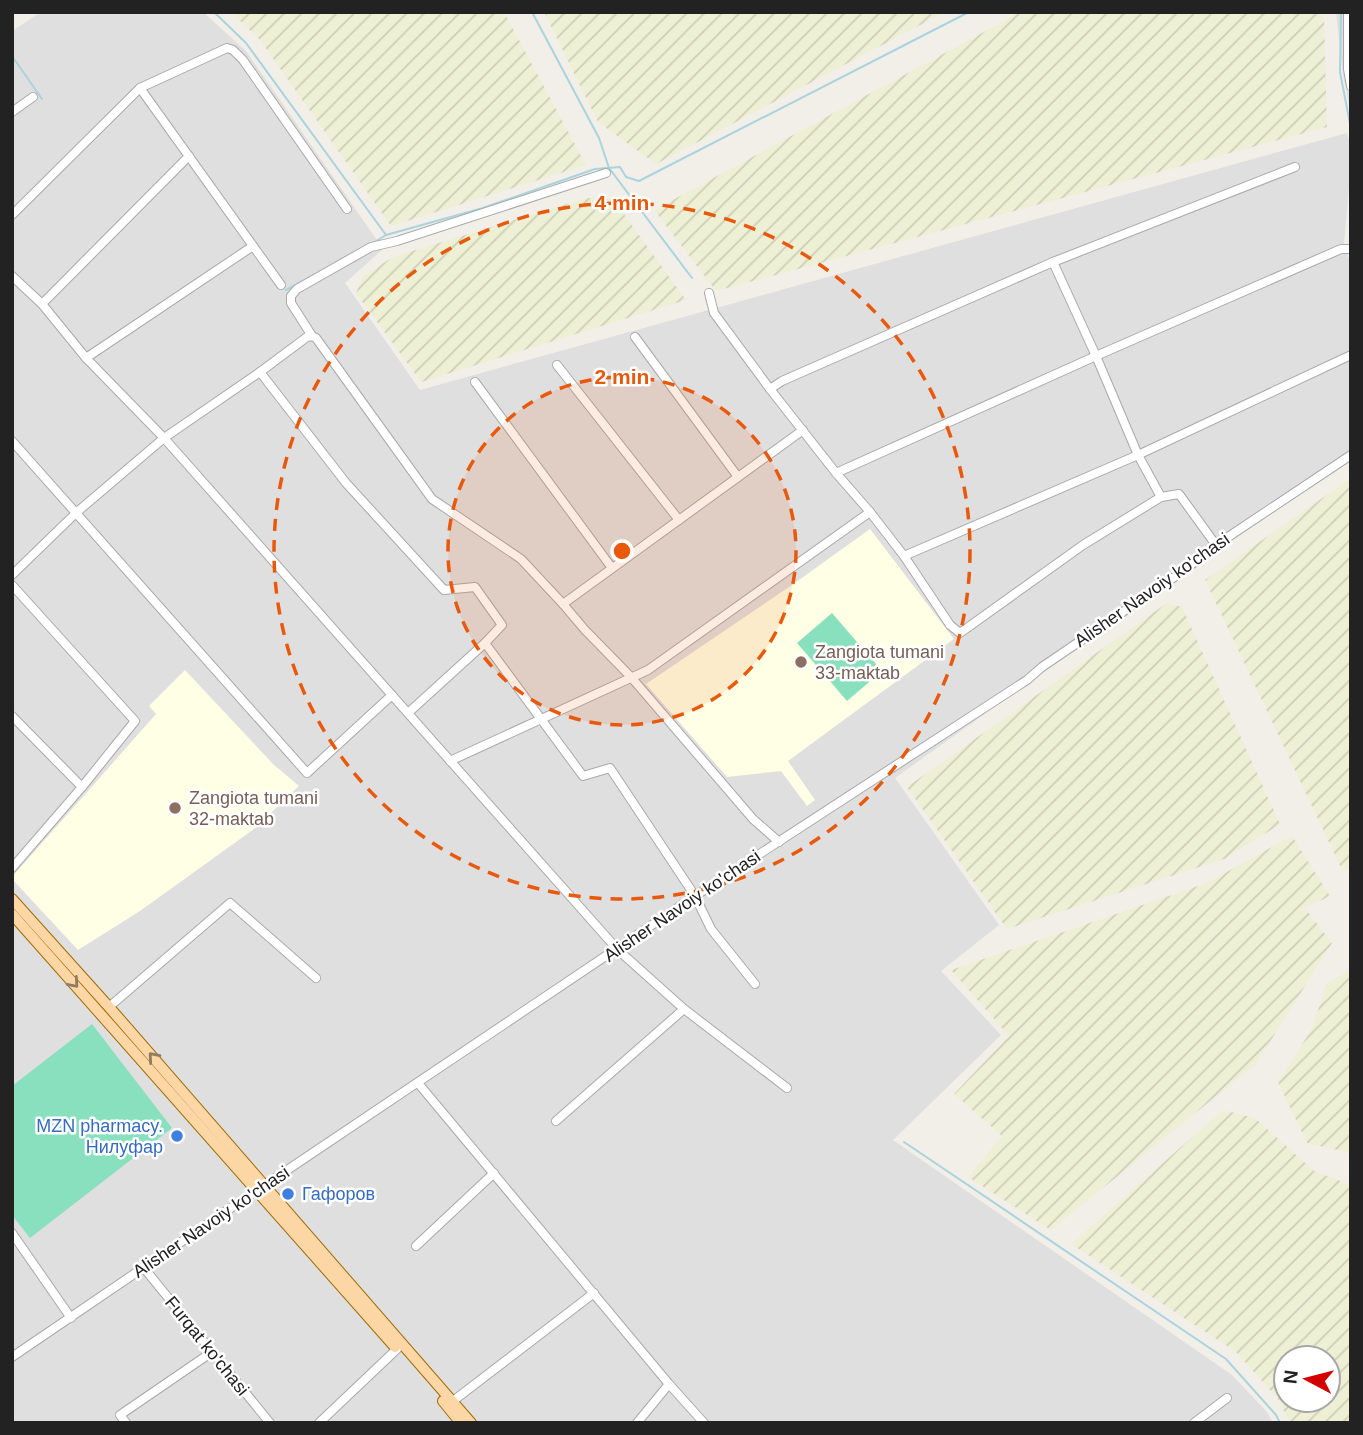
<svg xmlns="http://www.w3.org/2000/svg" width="1363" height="1435" font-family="Arial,sans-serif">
<defs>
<pattern id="farmland-furrows" width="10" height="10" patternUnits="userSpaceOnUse" patternTransform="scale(1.75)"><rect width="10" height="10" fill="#eef0d5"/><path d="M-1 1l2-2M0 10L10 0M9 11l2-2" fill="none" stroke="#ccceb7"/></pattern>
</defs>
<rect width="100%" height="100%" fill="#f2efe9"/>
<g fill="#e0dfdf">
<polygon points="41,12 203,12 246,51 383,249 345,283 420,390 1347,133 1351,147 1351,165 1344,244 1351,265 1351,452 895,778 999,925 941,971 1001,1035 893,1140 1232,1375 1267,1412 1273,1423 12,1423 12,31"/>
<polygon points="1336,12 1351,12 1351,115 1343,75"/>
</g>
<g fill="#ffffe5">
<polygon points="870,529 954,639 788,761 815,800 807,806 781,771 727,777 646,684 792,585"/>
<polygon points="185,670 274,765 299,786 254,829 140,911 78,950 12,879 12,877 156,714 149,706"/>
</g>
<g fill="url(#farmland-furrows)" fill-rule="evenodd">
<polygon points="231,12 504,12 586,165 391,226 260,40"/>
<polygon points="544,12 945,12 656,164 598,122"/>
<polygon points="1021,12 1316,12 1324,17 1327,127 716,291 654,210"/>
<polygon points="586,198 613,199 686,300 421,382 356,293 363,276 393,257"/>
<polygon points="1351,478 1351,867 1343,872 1205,580"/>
<polygon points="1167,603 1182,607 1280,824 1227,858 1007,929 907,787"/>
<polygon points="1292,836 1330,896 1305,908 1332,943 1256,1064 1051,1230 968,1177 1002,1136 954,1094 1009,1036 951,970 1207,883"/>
<polygon points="1351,969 1351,1153 1307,1143 1278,1082 1312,1029 1326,985"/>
<path d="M1223,1110L1255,1118L1314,1171L1351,1185V1423H1290L1278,1399L1236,1352L1071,1244ZM1286,1358H1328V1400H1286Z"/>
</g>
<g fill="#88e0be">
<polygon points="832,613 882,671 847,701 797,643"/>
<polygon points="92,1024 172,1128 30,1238 12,1215 12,1086"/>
</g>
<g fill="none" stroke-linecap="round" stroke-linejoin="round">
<g stroke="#aad3df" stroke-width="2">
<polyline points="214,12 246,43 386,235"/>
<polyline points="532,12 599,138 609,168 692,278"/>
<polyline points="1341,12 1340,72 1351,129"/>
<polyline points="12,56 42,99"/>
<polyline points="373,243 386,235 483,208 595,169 620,167 626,177 639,181 969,12"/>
<polyline points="1350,246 1351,202"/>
<polyline points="286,290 325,269"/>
<polyline points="904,1142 1226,1359 1276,1415 1280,1423"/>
</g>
<defs>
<g id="minor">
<polyline points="1348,12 1348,69 1351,86"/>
<polyline points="140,88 281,285"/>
<polyline points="12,112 33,97"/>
<polyline points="12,215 140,88 227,48 233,50 243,60 347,209"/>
<polyline points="1053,262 1096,356 1138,455 1161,497"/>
<polyline points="12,276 42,304 86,358 164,438 617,949 684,1009 787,1088"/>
<polyline points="709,293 714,313 770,389 836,473 870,512 904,556 950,625 960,633 1083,545 1161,497 1179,494 1216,545"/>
<polyline points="42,304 189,156"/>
<polyline points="312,336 291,303 291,296 297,289 371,247 397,241 606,173"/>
<polyline points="635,337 738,477"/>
<polyline points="86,358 253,246"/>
<polyline points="557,365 679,520"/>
<polyline points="260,372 346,483 444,590 475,587 502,625 485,643 583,776 610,768 695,896 711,929 755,984"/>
<polyline points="475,382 612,568"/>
<polyline points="770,389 782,381 1053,262 1295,167"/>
<polyline points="12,441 307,773 392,695"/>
<polyline points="836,473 1096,356 1341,249 1351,249"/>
<polyline points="904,556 1138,455 1351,355"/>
<polyline points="12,575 77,512 164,438 260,372 307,337 312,336 316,338 432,499 521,559 563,604 585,630 631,677 753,819 779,842"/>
<polyline points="12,585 135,721 82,787 12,868"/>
<polyline points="563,604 803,430"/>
<polyline points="408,713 485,643"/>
<polyline points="12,716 82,787"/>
<polyline points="450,761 648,670 870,512"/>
<polyline points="109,1007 230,903 316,978"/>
<polyline points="418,1083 669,1384 704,1423"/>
<polyline points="556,1121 684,1009"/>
<polyline points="12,1233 71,1318"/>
<polyline points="416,1246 494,1173"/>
<polyline points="144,1268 270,1423"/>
<polyline points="12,1357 256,1191 695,896 1027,680 1042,667 1186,569 1216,545 1351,455"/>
<polyline points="453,1401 594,1293"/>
<polyline points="126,1423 120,1415 212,1352"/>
<polyline points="319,1423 397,1349"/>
<polyline points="637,1423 669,1384"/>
<polyline points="1194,1423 1227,1398"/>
</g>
<g id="major">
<polyline points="12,899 109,1007 471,1423"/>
<polyline points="12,914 395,1347"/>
<polyline points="443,1401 461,1423"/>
</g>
</defs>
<use href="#minor" stroke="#a9a9a9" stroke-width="10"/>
<use href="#major" stroke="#a06b00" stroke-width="12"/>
<use href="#minor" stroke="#fff" stroke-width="8"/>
<use href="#major" stroke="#fcd6a4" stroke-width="10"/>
</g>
<defs><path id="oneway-chevron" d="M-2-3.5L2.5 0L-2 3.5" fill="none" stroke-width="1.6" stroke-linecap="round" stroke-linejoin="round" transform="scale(1.75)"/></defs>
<g stroke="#8f7c63">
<use href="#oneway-chevron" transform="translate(74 983) rotate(49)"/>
<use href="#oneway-chevron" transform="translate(153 1057) rotate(-131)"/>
</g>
<circle cx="622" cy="551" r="174" fill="#e8590c" fill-opacity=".12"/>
<g fill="none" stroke="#e8590c" stroke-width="3.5" stroke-dasharray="12 9">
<circle cx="622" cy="551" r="174"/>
<circle cx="622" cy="551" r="348"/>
</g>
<g fill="#8d6e63" stroke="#fff" stroke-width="2.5">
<circle cx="801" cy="662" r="7"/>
<circle cx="175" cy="808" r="7"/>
</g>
<g fill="#3f7fe0" stroke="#fff" stroke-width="2.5">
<circle cx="177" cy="1136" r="7"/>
<circle cx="288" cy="1194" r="7"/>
</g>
<g text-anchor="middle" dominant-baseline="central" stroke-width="5" stroke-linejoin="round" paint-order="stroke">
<g font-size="18" fill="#222" stroke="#fff">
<text transform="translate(1152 590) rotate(-35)">Alisher Navoiy ko'chasi</text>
<text transform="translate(682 906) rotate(-34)">Alisher Navoiy ko'chasi</text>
<text transform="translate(211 1222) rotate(-34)">Alisher Navoiy ko'chasi</text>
<text transform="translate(207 1346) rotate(51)">Furqat ko'chasi</text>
</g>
<g font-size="18" fill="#785e54" stroke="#fff" text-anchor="start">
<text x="815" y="652">Zangiota tumani<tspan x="815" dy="21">33-maktab</tspan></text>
<text x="189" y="798">Zangiota tumani<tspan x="189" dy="21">32-maktab</tspan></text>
</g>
<g font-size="18" fill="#366cbe" stroke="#fff" text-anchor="end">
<text x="163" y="1126">MZN pharmacy.<tspan x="163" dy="21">Нилуфар</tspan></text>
<text x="302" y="1194" text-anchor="start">Гафоров</text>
</g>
</g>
<circle cx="622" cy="551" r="10" fill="#e8590c" stroke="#fff" stroke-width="3.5"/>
<g font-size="21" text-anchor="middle" font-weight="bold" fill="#e8590c" stroke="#fff" stroke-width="5" stroke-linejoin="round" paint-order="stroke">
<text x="622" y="210">4 min</text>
<text x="622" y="384">2 min</text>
</g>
<rect width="1363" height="1435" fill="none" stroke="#222222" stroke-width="28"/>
<g transform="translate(1307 1379) rotate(277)"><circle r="33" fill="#ffffff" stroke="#a7a7a7" stroke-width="2"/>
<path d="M0-5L12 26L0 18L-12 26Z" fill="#d40000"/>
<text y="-10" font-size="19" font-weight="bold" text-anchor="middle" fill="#222222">N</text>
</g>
</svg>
